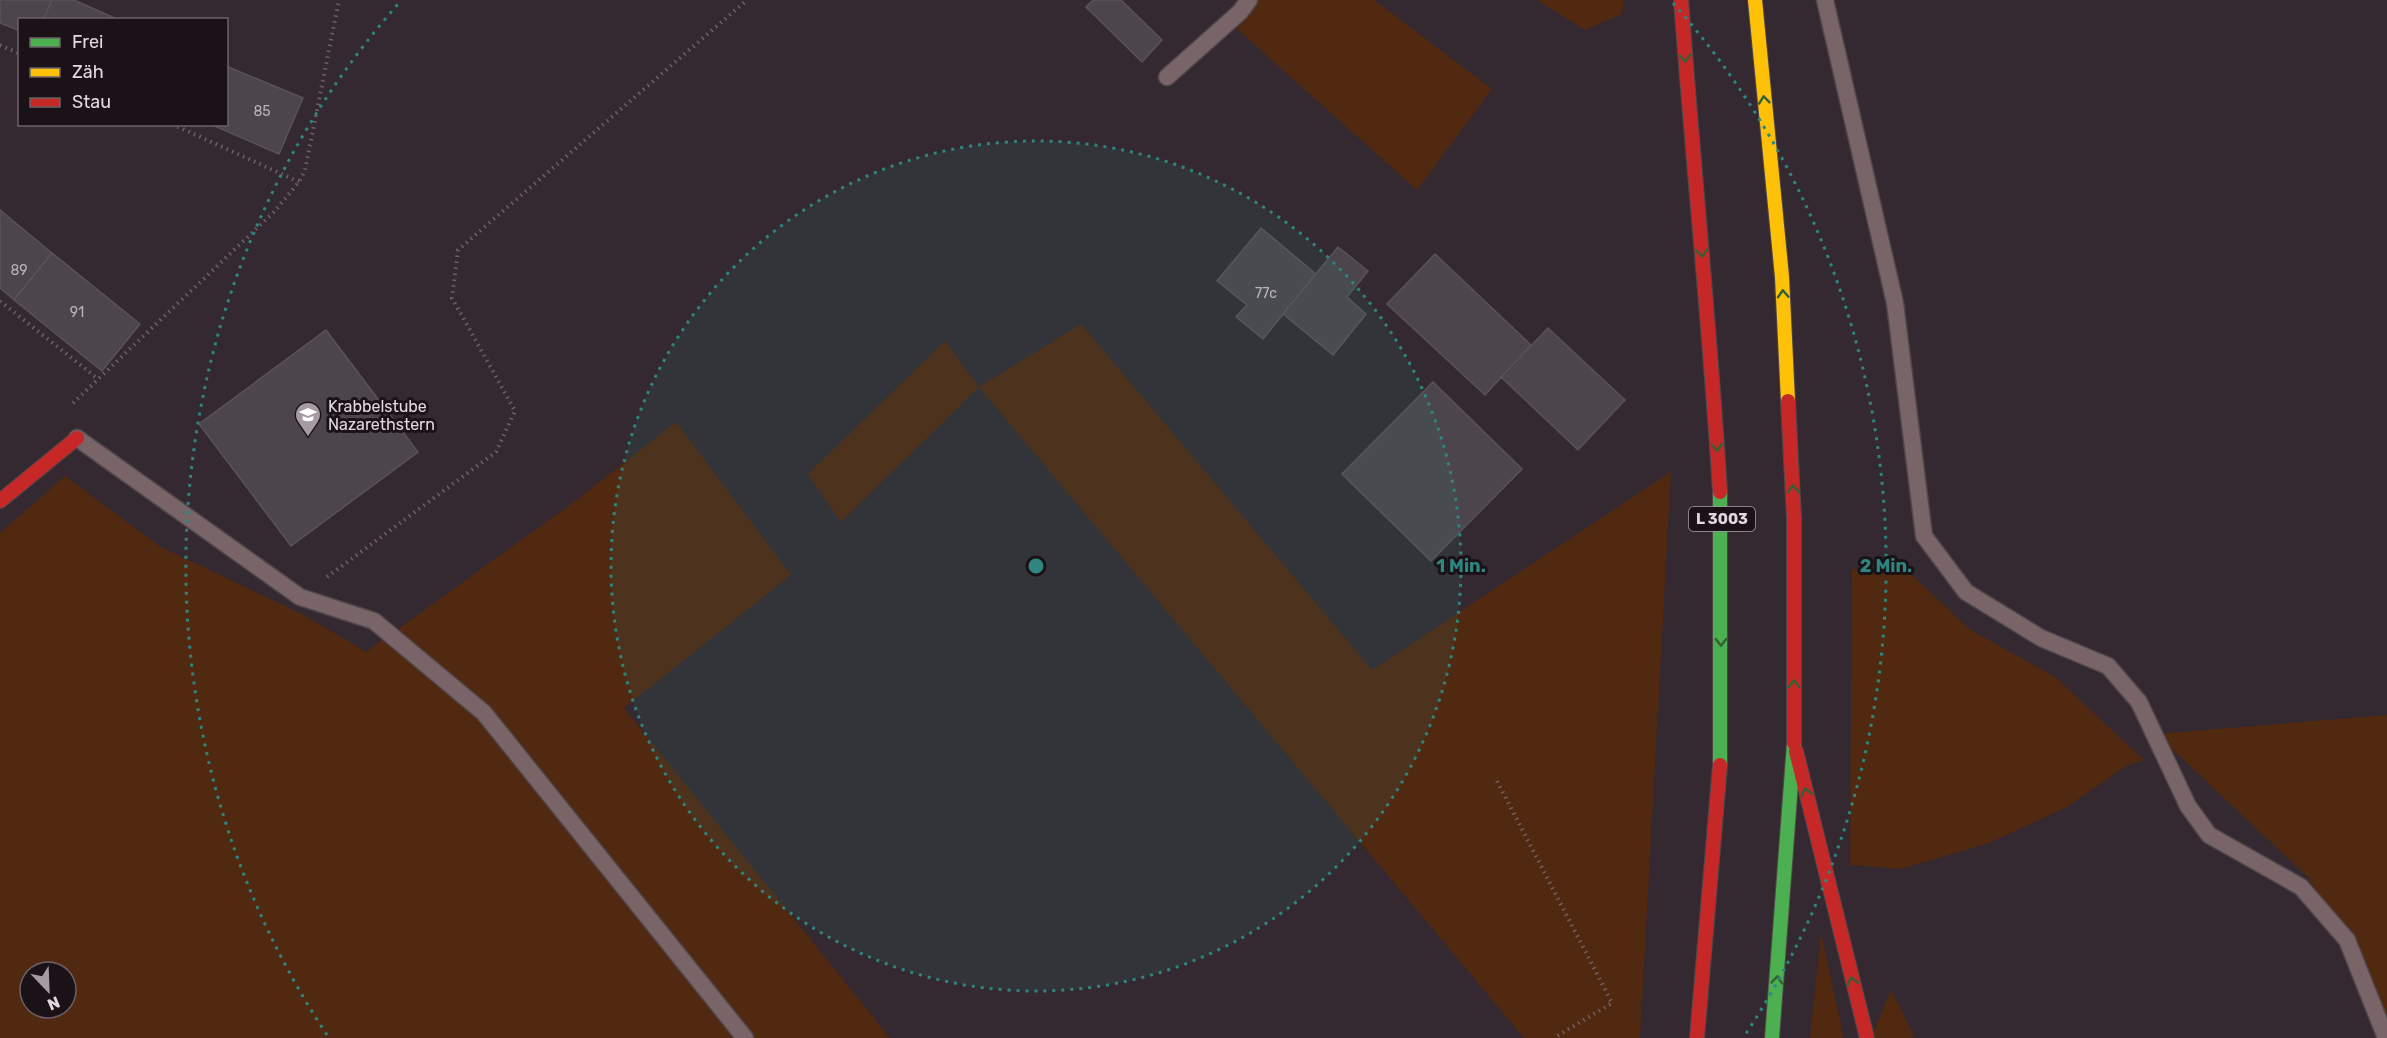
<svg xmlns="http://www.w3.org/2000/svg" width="2387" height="1038" font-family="Rubik,sans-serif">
<rect width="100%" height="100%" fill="#342930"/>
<g fill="#512810" fill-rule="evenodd">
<polygon points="1242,0 1374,0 1492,89 1417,190 1226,19"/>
<polygon points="1537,0 1624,0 1622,14 1585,30"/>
<polygon points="1081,324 1372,670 1671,472 1640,1038 1524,1038 979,387 841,522 808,474 945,341 979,387"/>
<path d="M676,422L791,575L624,708L890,1038H0V533L65,476L159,546L302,614L366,652L574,502ZM30,972H66V1008H30Z"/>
<polygon points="1852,569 1912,575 1969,629 2055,677 2144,760 2126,766 2065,808 1989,843 1901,869 1850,865"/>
<polygon points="2387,715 2387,1021 2308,877 2156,734"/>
<polygon points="1821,933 1844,1038 1810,1038"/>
<polygon points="1891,990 1914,1036 1914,1038 1871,1038"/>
</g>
<g fill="#4c454c" stroke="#595259" stroke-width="1.5">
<polygon points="0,0 52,0 43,20 20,20 20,31 0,23"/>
<polygon points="52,0 74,0 119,20 43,20"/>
<polygon points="1093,0 1121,0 1162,40 1142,62 1086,7"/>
<polygon points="226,66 303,98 279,154 210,124 226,124"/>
<polygon points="0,210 52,253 14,300 0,288"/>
<polygon points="1261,228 1316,274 1263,339 1236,317 1247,305 1217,281"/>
<polygon points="1338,247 1368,271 1347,297 1366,314 1333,355 1283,314"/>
<polygon points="52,253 140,324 102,371 14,300"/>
<polygon points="1435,254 1531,345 1485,395 1387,304"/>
<polygon points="1548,328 1625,400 1578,450 1501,377"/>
<polygon points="326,330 418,452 291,546 199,424"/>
<polygon points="1433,382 1522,469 1431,561 1342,474"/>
</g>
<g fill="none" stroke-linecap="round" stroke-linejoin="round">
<defs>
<g id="lane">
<polyline points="1825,0 1895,303 1924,536 1966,592 2041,638 2108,666 2139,702 2188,806 2209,835 2301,887 2347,940 2386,1038"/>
<polyline points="1167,77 1240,12 1249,0"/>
<polyline points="77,438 300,597 374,621 484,713 745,1038"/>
</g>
<g id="fast">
<polyline points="1720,765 1720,492"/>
<polyline points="1772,1038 1794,743"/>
</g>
<polyline id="slow" points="1755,0 1782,277 1788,401"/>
<g id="jam">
<path d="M1681,0C1693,164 1710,328 1720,492"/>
<polyline points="1788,401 1794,518 1794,743"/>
<polyline points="0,501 77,438"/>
<polyline points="1796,751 1867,1038"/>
<polyline points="1697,1038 1720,765"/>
</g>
</defs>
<use href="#lane" stroke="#4f464b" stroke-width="19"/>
<use href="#fast" stroke="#4f464b" stroke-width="16"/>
<use href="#slow" stroke="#4f464b" stroke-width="16"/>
<use href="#jam" stroke="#4f464b" stroke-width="16"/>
<g stroke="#6f6064" stroke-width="4" stroke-dasharray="1.5 4.5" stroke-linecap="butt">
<polyline points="0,45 20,54"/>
<polyline points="172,124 299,182"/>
<polyline points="0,301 98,379"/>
<polyline points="73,403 274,212 299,182 305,170 339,0"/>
<polyline points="327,577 496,452 515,411 452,298 458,250 747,0"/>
<polyline points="1497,781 1612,1003 1554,1038"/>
</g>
<use href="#lane" stroke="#796467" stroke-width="16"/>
<use href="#fast" stroke="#4caf50" stroke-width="14"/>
<use href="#slow" stroke="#ffc107" stroke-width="14"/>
<use href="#jam" stroke="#c62828" stroke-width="14"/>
</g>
<defs><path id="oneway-chevron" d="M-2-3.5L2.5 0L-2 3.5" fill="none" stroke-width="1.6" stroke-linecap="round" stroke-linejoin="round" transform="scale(1.5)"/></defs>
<g stroke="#336034">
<use href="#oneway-chevron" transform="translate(1685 58) rotate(86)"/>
<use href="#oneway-chevron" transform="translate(1764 100) rotate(-96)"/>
<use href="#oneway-chevron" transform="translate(1702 253) rotate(84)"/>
<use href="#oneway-chevron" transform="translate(1783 294) rotate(-93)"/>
<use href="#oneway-chevron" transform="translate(1717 447) rotate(87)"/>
<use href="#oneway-chevron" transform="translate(1793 489) rotate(-93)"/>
<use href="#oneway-chevron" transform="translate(1721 642) rotate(90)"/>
<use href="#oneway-chevron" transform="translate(1794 684) rotate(-90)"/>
<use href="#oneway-chevron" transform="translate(1806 792) rotate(-104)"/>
<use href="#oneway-chevron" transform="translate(1777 980) rotate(-85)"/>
<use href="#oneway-chevron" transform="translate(1852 981) rotate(-104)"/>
</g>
<circle cx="1036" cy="566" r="425" fill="#2f857f" fill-opacity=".12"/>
<g fill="none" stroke="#2f857f" stroke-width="3" stroke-dasharray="3 6">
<circle cx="1036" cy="566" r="425"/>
<path d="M327 1035A850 850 0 0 1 399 3M1673 3A850 850 0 0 1 1745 1035"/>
</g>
<defs>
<symbol id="school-pin" viewBox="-11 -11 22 30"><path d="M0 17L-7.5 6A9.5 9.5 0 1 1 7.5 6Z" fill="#a69ba2" stroke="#1a1217"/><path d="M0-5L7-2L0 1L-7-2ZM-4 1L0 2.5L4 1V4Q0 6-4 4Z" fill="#fff"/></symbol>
</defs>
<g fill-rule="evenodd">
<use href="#school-pin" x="293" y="400" width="30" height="40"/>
</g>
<g text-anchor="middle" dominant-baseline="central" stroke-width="6" stroke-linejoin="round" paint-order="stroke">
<g font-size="14" fill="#beb3bb">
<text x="262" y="111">85</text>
<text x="19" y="270">89</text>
<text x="1266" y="293">77c</text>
<text x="77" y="312">91</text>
</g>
<rect fill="#1a1217" stroke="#a79da4" stroke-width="1.5" x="1689" y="507" width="66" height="24" rx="4.5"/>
<g font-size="15" font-weight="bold" fill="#e4d8e0">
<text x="1722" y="519">L 3003</text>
</g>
<g font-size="16" fill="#e4d8e0" stroke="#1a1217" text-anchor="start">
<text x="328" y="406">Krabbelstube<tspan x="328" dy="18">Nazarethstern</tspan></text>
</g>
</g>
<circle cx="1036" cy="566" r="9" fill="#2f857f" stroke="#1a1217" stroke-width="3"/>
<g font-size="18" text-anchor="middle" font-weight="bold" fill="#2f857f" stroke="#1a1217" stroke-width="6" stroke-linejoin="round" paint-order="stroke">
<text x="1461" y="572">1 Min.</text>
<text x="1886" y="572">2 Min.</text>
</g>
<rect x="18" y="18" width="210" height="108" fill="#1a1217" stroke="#6b6167" stroke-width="1.5"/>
<rect x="30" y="38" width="30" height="9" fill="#4caf50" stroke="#6b6167" stroke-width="1.5"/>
<text x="72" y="48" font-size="18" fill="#e4d8e0">Frei</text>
<rect x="30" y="68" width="30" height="9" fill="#ffc107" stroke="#6b6167" stroke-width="1.5"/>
<text x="72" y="78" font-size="18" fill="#e4d8e0">Zäh</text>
<rect x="30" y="98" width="30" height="9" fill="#c62828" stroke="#6b6167" stroke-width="1.5"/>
<text x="72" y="108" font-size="18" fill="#e4d8e0">Stau</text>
<g transform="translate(48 990) rotate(157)"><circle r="28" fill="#1a1217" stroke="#6b6167" stroke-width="1.5"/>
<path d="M0-4.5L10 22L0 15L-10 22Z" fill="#a69ba2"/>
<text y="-9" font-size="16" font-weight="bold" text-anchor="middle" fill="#e4d8e0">N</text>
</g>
</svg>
